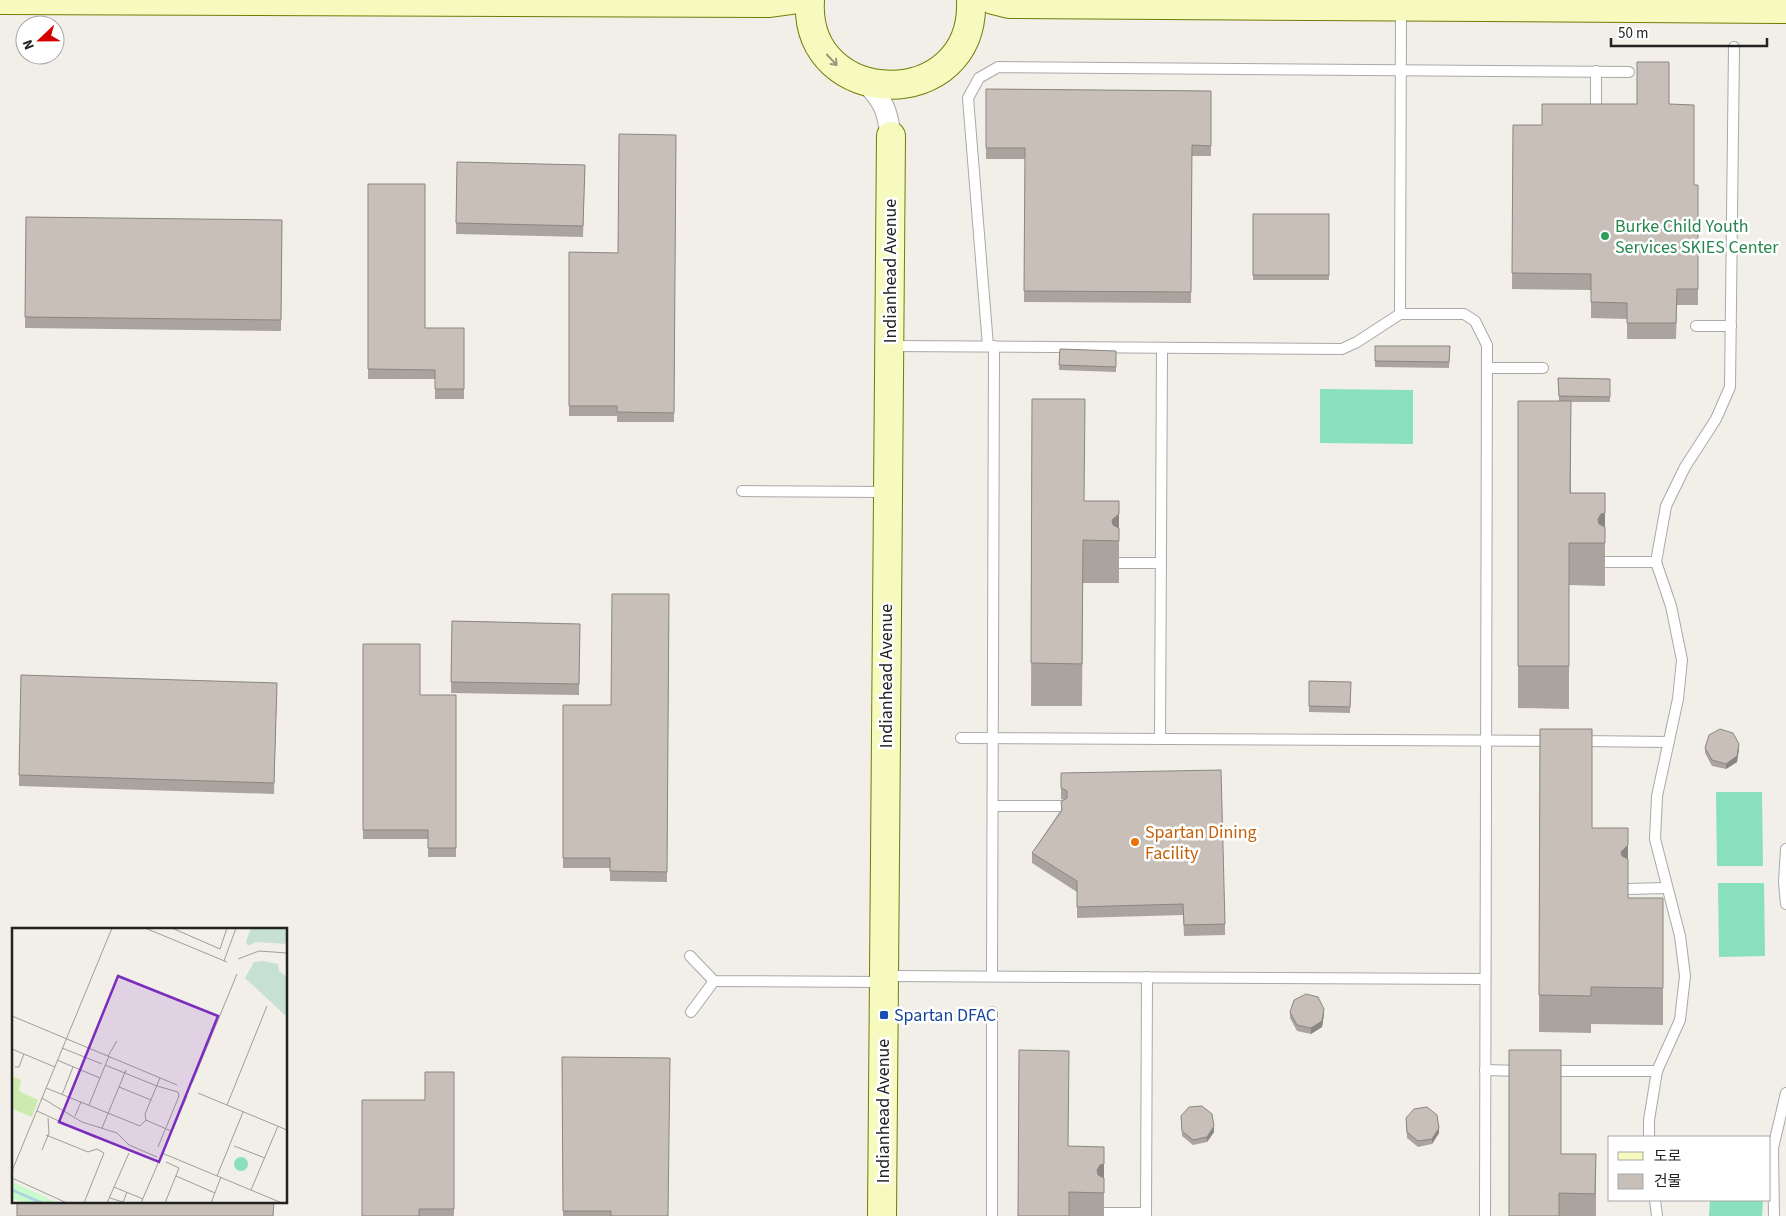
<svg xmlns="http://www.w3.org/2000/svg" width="1786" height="1216" font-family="'Source Sans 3','Noto Sans KR',sans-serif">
<rect width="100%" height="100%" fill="#f2efe9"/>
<g fill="#88e0be">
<polygon points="1320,389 1413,390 1413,444 1320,443"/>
<polygon points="1716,792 1762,792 1763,866 1717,866"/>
<polygon points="1718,883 1764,883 1765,956 1719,957"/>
<polygon points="1710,1200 1763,1200 1762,1216 1709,1216"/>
</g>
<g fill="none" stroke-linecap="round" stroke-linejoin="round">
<defs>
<g id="service">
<polyline points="1401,8 1400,314 1464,314 1475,321 1487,345 1485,1216"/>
<polyline points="1596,105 1596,71"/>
<polyline points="1696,326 1731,326"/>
<polyline points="891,346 1342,349 1357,342 1400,314"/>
<polyline points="988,346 968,98 979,78 998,67 1629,72"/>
<polyline points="1487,368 1543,368"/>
<polyline points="742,491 886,492"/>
<polyline points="1605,562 1656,562"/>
<polyline points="1119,563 1161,563"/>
<polyline points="961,738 1553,741"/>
<polyline points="1160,739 1162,348"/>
<polyline points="1580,741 1669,742"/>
<polyline points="993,806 1061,806"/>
<polyline points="1786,849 1784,882 1786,904"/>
<polyline points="1628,889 1666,888"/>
<polyline points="690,956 714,981 883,982"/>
<polyline points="886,976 1485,979"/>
<polyline points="992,976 994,346"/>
<polyline points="691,1012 714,981"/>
<polyline points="1485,1070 1521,1071"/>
<polyline points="1548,1071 1657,1071"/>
<polyline points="1649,1137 1649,1120 1657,1071 1680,1020 1685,976 1680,936 1655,839 1657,796 1678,699 1682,660 1671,606 1656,562 1666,506 1685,467 1716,419 1730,387 1734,47"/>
<polyline points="1655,1200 1657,1216"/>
<polyline points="1104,1213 1146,1213"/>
<polyline points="992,1216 992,1012"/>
<polyline points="1146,1216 1147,977"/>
<polyline points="1774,1216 1773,1148 1786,1093"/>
</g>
<path id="minor" d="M865,82C884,101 887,110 891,136"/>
<g id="secondary">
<polyline points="0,0 770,3 792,0"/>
<path d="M810,0C803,111 976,115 971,0"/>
<polyline points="993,0 1009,4 1786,9"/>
<polyline points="882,1216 891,136"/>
</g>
</defs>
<use href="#service" stroke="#a9a9a9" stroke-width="12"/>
<use href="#minor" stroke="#a9a9a9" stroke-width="22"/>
<use href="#secondary" stroke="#707d05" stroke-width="30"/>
<use href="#service" stroke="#fff" stroke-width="10"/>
<use href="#minor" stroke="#fff" stroke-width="20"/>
<use href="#secondary" stroke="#f7fabf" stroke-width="28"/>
</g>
<g fill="#aba49e">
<polygon points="986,89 1211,91 1211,156 1192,156 1191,303 1024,302 1025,159 986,159"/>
<polygon points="1669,104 1694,185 1698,185 1698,305 1677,305 1676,339 1627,339 1627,319 1591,318 1591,290 1512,289 1513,125 1542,125"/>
<polygon points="676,135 674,422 617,422 617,416 569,416 569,252 618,253"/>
<polygon points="457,162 585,165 583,237 456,234"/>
<polygon points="368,184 425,328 464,328 464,399 435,399 435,379 368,379"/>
<rect x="1253" y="214" width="76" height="66"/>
<polygon points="26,217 282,220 281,331 25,328"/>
<polygon points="1375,346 1450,346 1449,368 1375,367"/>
<polygon points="1060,349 1116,351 1116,372 1059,370"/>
<polygon points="1558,378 1610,379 1610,402 1571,402 1571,493 1605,493 1605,586 1569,585 1569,709 1518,708 1518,401 1559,401"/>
<polygon points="1032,399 1084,501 1119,501 1119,583 1083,583 1082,706 1031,706"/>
<polygon points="669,594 667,882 610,881 610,868 563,868 563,705 611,705"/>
<polygon points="452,621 580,624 579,695 451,693"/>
<polygon points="363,644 420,695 456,695 456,857 428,857 428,839 363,839"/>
<polygon points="1309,681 1351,682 1350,713 1309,712"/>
<polygon points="277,683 274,794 19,786 19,775"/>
<polygon points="1540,729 1592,828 1628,898 1663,898 1663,1025 1591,1024 1591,1033 1539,1032"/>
<polygon points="1705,748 1739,749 1737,762 1726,769 1712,766 1705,753"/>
<polygon points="1061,773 1225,924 1225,935 1184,936 1183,915 1077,918 1077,892 1032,863 1032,853 1061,810 1064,800 1061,799"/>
<polygon points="1290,1012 1324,1014 1322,1027 1311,1034 1297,1031 1290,1018"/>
<polygon points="562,1057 668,1216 563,1216"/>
<polygon points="454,1072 454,1216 362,1216"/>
<polygon points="1181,1116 1214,1132 1207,1142 1193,1145 1182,1136"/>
<polygon points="1406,1124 1439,1133 1432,1144 1418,1147 1407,1138"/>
<polygon points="1069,1146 1104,1189 1104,1216 1018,1216"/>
<polygon points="1561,1154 1596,1154 1596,1216 1509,1216"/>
</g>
<g fill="#8b8681">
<polygon points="1119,501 1119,556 1119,541 1112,520"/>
<polygon points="1605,513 1605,555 1605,543 1598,519 1601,514"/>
<polygon points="1739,744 1739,749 1737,762 1726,769 1726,764"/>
<polygon points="1628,828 1628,882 1621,852"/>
<polygon points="1324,1009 1324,1014 1322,1027 1311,1034 1311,1028"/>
<polygon points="1214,1126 1214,1132 1207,1142 1207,1137"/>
<polygon points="1439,1128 1439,1133 1432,1144 1432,1139"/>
<polygon points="1104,1147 1104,1206 1104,1193 1097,1170"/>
</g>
<g fill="#c7bfb8" stroke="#8b8681">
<polygon points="1637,62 1669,62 1669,104 1694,105 1694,185 1698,185 1698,289 1677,289 1676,323 1627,323 1627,303 1591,302 1591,274 1512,273 1513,125 1542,125 1542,104 1637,104"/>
<polygon points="986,89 1211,91 1211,146 1192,145 1191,292 1024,291 1025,148 986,148"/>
<polygon points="619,134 676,135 674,413 617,412 617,406 569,406 569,252 618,253"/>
<polygon points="457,162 585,165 583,226 456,223"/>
<polygon points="368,184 425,184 425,328 464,328 464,389 435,389 435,370 368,369"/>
<rect x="1253" y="214" width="76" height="61"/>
<polygon points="26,217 282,220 281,320 25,317"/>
<polygon points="1375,346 1450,346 1449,362 1375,361"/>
<polygon points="1060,349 1116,351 1116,367 1059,365"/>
<polygon points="1558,378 1610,379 1610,397 1559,396"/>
<polygon points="1032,399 1085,399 1084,501 1119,501 1119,514 1112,520 1113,525 1119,528 1119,541 1083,540 1082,664 1031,663"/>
<polygon points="1518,401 1571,401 1570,493 1605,493 1605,513 1601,514 1598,519 1599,524 1605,527 1605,543 1569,543 1569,666 1518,666"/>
<polygon points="612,594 669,594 667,872 610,871 610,858 563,858 563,705 611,705"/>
<polygon points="452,621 580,624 579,684 451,682"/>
<polygon points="363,644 420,644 420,695 456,695 456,848 428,848 428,830 363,830"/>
<polygon points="21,675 277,683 274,783 19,775"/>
<polygon points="1309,681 1351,682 1350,707 1309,706"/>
<polygon points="1540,729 1592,729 1592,828 1628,828 1628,845 1621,852 1622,856 1628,859 1628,898 1663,898 1663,988 1591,987 1591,996 1539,995"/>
<polygon points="1720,729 1733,733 1739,744 1737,756 1726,764 1712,760 1705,748 1709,735"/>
<polygon points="1221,770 1225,924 1184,925 1183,904 1077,907 1077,881 1032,853 1062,810 1061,802 1067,798 1067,791 1061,788 1061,773"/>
<polygon points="1306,994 1318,997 1324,1009 1322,1021 1311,1028 1297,1025 1290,1012 1294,1000"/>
<polygon points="1019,1050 1069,1051 1068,1146 1104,1147 1104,1164 1100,1165 1097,1170 1098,1175 1104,1178 1104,1193 1069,1192 1069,1216 1018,1216"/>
<polygon points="1509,1050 1561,1050 1561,1154 1596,1154 1595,1194 1559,1193 1559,1216 1509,1216"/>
<polygon points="562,1057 670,1058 668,1216 611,1216 611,1211 563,1211"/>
<polygon points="425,1072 454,1072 454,1209 419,1209 419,1216 362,1216 362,1100 425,1100"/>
<polygon points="1202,1106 1212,1114 1214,1126 1207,1137 1193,1140 1182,1131 1181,1116 1189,1107"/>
<polygon points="1427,1107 1437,1115 1439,1128 1432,1139 1418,1141 1407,1132 1406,1118 1414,1109"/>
<polygon points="17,1202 274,1202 273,1216 17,1216"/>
</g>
<defs><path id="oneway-shaft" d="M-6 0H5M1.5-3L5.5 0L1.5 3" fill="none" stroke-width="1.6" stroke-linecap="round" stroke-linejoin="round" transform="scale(1.25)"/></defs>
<use stroke="#979978" href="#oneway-shaft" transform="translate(832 60) rotate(47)"/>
<circle fill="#2e9e5b" stroke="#fff" stroke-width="2" cx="1605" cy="236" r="5"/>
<circle fill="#e8710a" stroke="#fff" stroke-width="2" cx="1135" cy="842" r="5"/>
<rect fill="#1a4fb4" stroke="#fff" stroke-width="2" x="879" y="1010" width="10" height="10" rx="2.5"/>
<g text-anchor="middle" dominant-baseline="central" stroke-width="5" stroke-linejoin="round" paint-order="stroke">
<g font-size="18" fill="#27864d" stroke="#fff" text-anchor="start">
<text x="1615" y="226">Burke Child Youth<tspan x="1615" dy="21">Services SKIES Center</tspan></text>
</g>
<g font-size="18" fill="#222" stroke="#fff">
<text transform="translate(890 271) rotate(-90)">Indianhead Avenue</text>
<text transform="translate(886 676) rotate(-90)">Indianhead Avenue</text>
<text transform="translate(883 1111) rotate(-90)">Indianhead Avenue</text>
</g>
<g font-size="18" fill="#c56008" stroke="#fff" text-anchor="start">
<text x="1145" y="832">Spartan Dining<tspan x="1145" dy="21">Facility</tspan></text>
</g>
<g font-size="18" fill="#164399" stroke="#fff" text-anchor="start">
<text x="894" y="1015">Spartan DFAC</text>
</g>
</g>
<g transform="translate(12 928)">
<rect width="275" height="275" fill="#f2efe9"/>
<path d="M0,148L9,152L7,163L26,172L20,189L0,181Z" fill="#cdebb0"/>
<path d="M239,0H275V16L244,14L236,18L234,14ZM250,33L266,36L267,43L275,49V89L233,50L242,34Z" fill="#c6e0d4"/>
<path d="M0,254L21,263L46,275H12L0,270Z" fill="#c8facc"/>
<path d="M222 236a7 7 0 1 1 14 0a7 7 0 1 1-14 0Z" fill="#88e0be"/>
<path fill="none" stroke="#aad3df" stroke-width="2.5" d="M0,262L30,275"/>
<path fill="none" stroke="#9f9d99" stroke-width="1" d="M133,0L215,34M160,0L208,21L215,0M226,31L247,23L275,25M212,33L224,0M0,88L165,157M50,120L90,136M0,121L43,139M96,128L105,113M45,132L88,150M93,137L145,158M3,139H7L12,126M180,155L225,46M145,158L166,164L167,168L146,219M107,159L139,172M34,160L128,198L134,192L159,203M186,165L275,202M50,167L61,139M30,170L70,194L105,205L117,217L145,229M77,177L97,128M215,177L255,78M25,183L84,210M63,188L69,174M134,192L133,186L148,150M90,200L114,142M34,207L76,224L85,221L92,225L72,275M222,218L253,230M30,222L37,205L36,190M150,225L270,275M0,243L100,0M164,248L203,265M205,248L231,184M0,250L55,275M102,259L131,271M239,262L266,198M98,270L111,274L115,264M95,275L117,225M129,275L175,168M153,275L167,240L154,234M199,275L209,249"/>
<path fill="#7b2cbf" fill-opacity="0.15" stroke="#7b2cbf" stroke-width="2.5" d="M106,48L206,88L147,234L47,194Z"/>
<rect width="275" height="275" fill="none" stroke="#222" stroke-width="2.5"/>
</g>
<rect x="1608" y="1136" width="162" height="65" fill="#ffffff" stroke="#a7a7a7"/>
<rect x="1618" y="1152" width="25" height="8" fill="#f7fabf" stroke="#a7a7a7"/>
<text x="1654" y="1161" font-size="15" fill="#222222">도로</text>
<rect x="1618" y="1174" width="25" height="15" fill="#c7bfb8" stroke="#a7a7a7"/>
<text x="1654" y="1186" font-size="15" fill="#222222">건물</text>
<g transform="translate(40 40) rotate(248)"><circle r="24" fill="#ffffff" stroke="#a7a7a7"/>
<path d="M0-4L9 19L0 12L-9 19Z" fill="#d40000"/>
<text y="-8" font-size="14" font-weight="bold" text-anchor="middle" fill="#222222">N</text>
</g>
<path d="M1611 38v8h156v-8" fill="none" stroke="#222222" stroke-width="2.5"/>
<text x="1618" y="38" font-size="15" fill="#222222" stroke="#ffffff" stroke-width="4" paint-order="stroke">50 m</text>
</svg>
